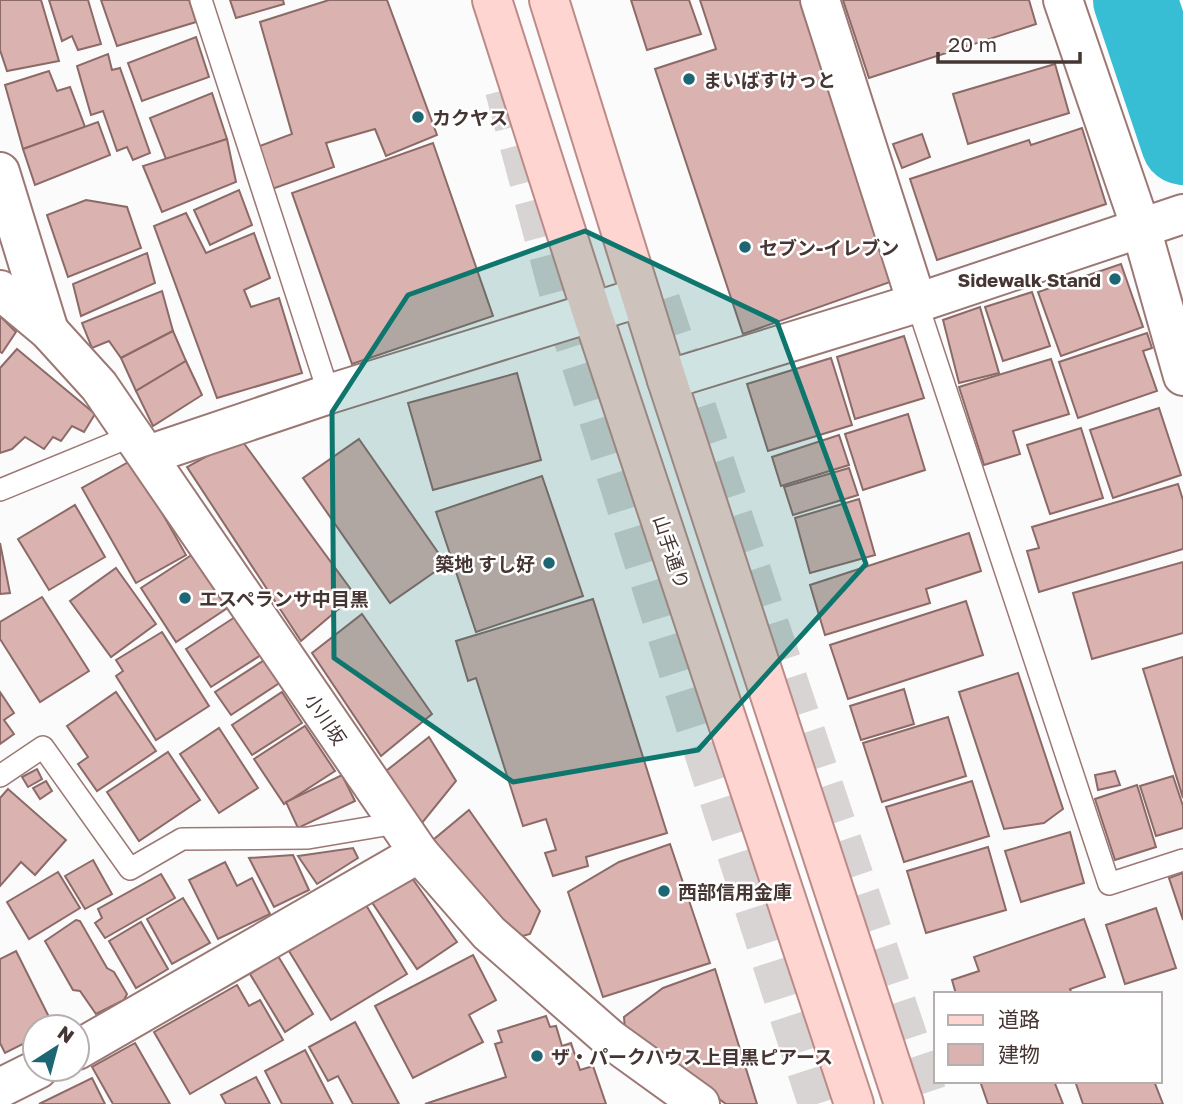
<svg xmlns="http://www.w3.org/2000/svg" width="1183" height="1104" font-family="'Golos Text','Noto Sans JP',sans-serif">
<rect width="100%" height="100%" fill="#fbfbfb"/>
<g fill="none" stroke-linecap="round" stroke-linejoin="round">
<polyline stroke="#37bed4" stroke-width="84" points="1135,0 1183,143"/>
</g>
<g fill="#dab3b0" stroke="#8c6a67" stroke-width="2">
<polygon points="0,0 41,0 59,61 7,71 0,50"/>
<polygon points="49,0 88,0 101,44 78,50 72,36 62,41"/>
<polygon points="101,0 189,0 196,22 117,46"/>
<polygon points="230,0 283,0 284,4 236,18"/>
<polygon points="329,0 387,0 437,135 386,156 375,129 326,143 334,167 272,189 257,147 292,134 260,22"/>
<polygon points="631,0 689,0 701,34 647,50"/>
<polygon points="700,0 802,0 893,281 743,334 655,69 716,49"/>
<polygon points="843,0 1029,0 1036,24 869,78"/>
<polygon points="196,37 209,77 142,101 128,63"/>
<polygon points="108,54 112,70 120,68 150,153 133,160 127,147 117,151 103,111 91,115 77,66"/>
<polygon points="1055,64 1069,113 968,144 953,94"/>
<polygon points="49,71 57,91 70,87 85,127 23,149 5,85"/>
<polygon points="212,93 227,139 166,159 150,118"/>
<polygon points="98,122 110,155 35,185 23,149"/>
<polygon points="1082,128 1106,204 937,260 910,179 1029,140 1031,145"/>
<polygon points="922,134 930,157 902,168 893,144"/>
<polygon points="227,139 236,182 162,212 143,166"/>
<polygon points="433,143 493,316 352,364 292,193"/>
<polygon points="239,190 252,225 210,245 194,210"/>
<polygon points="86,200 127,207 141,248 68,277 47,215"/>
<polygon points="186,213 206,253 254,233 270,278 244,290 251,307 279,298 302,373 217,398 154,226"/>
<polygon points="147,253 155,283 81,316 73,284"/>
<polygon points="1121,264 1143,327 1061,356 1038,292"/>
<polygon points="162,291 173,331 121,358 109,341 92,348 82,323"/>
<polygon points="1032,292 1050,346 1003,361 985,307"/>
<polygon points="980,307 999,373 959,383 943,320"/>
<polygon points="0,316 16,332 2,353 0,352"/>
<polygon points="173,331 186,361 136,391 121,358"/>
<polygon points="1147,333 1152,348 1143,351 1157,391 1078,418 1059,362"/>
<polygon points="904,336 924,398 855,419 837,357"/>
<polygon points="17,349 95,414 84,432 72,426 61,441 53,437 44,449 25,437 12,449 0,453 0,368"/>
<polygon points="831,358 852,425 768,451 747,384"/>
<polygon points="1051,359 1069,414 1013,431 1020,454 984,465 959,387"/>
<polygon points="186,361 202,395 153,426 136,391"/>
<polygon points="517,373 541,460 433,490 408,403"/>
<polygon points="1159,408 1181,475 1113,498 1090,430"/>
<polygon points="908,414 925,470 863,490 845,434"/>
<polygon points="1081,428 1103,498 1050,514 1027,445"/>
<polygon points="839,435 849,465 781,486 772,457"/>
<polygon points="240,438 355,595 301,641 187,467"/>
<polygon points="359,439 446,564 390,603 303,478"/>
<polygon points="132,460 186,555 136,583 82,488"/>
<polygon points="849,468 858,495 793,515 784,487"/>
<polygon points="542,476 583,596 476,632 436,512"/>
<polygon points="1178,484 1183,500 1183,549 1039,592 1027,551 1039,548 1032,527"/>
<polygon points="859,499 875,555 810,573 795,518"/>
<polygon points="75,505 105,557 49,590 18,539"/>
<polygon points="969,533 981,571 926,589 930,603 825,635 810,585"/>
<polygon points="0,543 10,593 0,594"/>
<polygon points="193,554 229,607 176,642 141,588"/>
<polygon points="1183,562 1183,633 1092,659 1073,593"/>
<polygon points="116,568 156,624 111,657 70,601"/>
<polygon points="42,597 89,671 40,702 0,639 0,622"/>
<polygon points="593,599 667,833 586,857 588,866 553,876 545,853 556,850 546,819 523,826 476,678 468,681 456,641"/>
<polygon points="966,601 983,655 848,699 830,645"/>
<polygon points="362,614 432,714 381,756 312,653"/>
<polygon points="235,617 261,655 211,687 186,649"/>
<polygon points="162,632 209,706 156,740 116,676 123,671 116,660"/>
<polygon points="1183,657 1183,798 1143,669"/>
<polygon points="266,659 281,682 231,715 215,692"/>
<polygon points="1018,673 1063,809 1044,823 1004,829 959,692"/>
<polygon points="904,689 914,724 861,740 850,706"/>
<polygon points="0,692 14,713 4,720 14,734 0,744"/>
<polygon points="116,692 156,751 97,791 78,764 88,757 67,726"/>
<polygon points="282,692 302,723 252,755 232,725"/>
<polygon points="948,717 966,776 882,802 863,743"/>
<polygon points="305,726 335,771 284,804 254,759"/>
<polygon points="219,728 258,788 219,813 180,754"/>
<polygon points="429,737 456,781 422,823 381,775"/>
<polygon points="168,752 200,800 139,841 107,792"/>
<polygon points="37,769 42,779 28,787 22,777"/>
<polygon points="1115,771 1120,785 1098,790 1095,775"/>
<polygon points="342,775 355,801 298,828 286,802"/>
<polygon points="1173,776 1183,806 1183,828 1156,836 1140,786"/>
<polygon points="46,781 52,791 40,799 33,788"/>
<polygon points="972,781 989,836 904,862 886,807"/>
<polygon points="1137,785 1156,847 1115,860 1095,799"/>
<polygon points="8,789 66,840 35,875 21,862 0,886 0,798"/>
<polygon points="469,810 540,911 530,934 515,938 433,840"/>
<polygon points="1070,832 1084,883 1021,902 1005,851"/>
<polygon points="670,844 710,963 603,997 568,892 619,862"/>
<polygon points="988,847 1006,910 926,933 907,871"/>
<polygon points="353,848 358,858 317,884 298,856"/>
<polygon points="293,855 309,890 274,907 249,858"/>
<polygon points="93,860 112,894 85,909 65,876"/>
<polygon points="225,862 237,886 252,878 270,914 218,939 189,880"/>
<polygon points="407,871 457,942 417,969 369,898"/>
<polygon points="58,872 80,908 29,939 7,902"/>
<polygon points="1183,873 1183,920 1169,878"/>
<polygon points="161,874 175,898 105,938 95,923 102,918 98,909"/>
<polygon points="183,898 210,943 172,964 147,919"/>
<polygon points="366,905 407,974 331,1020 289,951"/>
<polygon points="1156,908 1176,968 1125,984 1106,925"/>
<polygon points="1084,919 1105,977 1070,989 1072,994 956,994 952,980 979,971 974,957"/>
<polygon points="76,920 80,921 107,968 114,972 127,994 124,1000 96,1014 80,991 73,990 45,941"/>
<polygon points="141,922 168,969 136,988 109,941"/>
<polygon points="16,951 54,1027 35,1027 35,1038 5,1053 0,1043 0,959"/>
<polygon points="473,955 496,1000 469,1015 483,1042 413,1078 375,1006"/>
<polygon points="278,956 313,1014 285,1032 250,974"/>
<polygon points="715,969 757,1104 726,1104 625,1031 624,1017 663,988"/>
<polygon points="237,985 249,1006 260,1000 283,1040 190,1094 154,1032"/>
<polygon points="546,1016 550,1027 556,1026 562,1046 571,1043 580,1070 593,1066 606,1104 425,1104 506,1077 495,1044 502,1042 498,1031"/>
<polygon points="355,1022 399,1104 353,1104 338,1076 328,1081 309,1047"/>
<polygon points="135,1043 170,1104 113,1104 92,1067"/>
<polygon points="305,1050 333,1104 282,1104 265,1071"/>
<polygon points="256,1077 270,1104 226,1104 221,1095"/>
<polygon points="92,1078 105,1104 39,1104"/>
<polygon points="980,1081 1054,1081 1063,1104 988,1104"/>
<polygon points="1075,1081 1154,1081 1163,1104 1083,1104"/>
</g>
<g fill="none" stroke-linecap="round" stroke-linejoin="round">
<g stroke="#d7d4d3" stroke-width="38" stroke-dasharray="38 19" stroke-linecap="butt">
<polyline points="504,90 559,296 697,733 817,1104"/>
<polyline points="661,300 931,1104"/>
</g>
<defs>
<g id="lane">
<polyline points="201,0 329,394"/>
<polyline points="917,303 1109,884 1183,860"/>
<polyline points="0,490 134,435"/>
<polyline points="0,776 43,747 130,869 182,839 308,838 397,823"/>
</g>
<g id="street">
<polyline points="820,0 917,303"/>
<polyline points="1063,0 1141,228 1183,376"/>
<polyline points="0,172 49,331"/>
<polyline points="0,290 49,331 99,386 419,853 489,933 610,1039 700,1104"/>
<polyline points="667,380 917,303 1183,214"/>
<polyline points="148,455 329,394 641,297"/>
<polyline points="77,1050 419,853"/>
<polyline points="0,1088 38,1069"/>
</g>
<g id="primary">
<polyline points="492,0 592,313 854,1104"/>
<polyline points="549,0 667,380 904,1104"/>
</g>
</defs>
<use href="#lane" stroke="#9c7875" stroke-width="24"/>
<use href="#street" stroke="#9c7875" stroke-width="42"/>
<use href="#primary" stroke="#bd8b87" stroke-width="42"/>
<use href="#lane" stroke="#fff" stroke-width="21"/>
<use href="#street" stroke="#fff" stroke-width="38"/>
<use href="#primary" stroke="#fed5d1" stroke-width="38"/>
</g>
<path fill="#0f766e" fill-opacity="0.2" stroke="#0f766e" stroke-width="5" stroke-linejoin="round" d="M585,231L777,322L866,564L698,750L513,782L334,658L332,412L408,295Z"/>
<g fill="#1d6673" stroke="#fff" stroke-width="2.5">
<circle cx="689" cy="79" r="7"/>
<circle cx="418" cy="117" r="7"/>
<circle cx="745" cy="247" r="7"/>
<circle cx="1115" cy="279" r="7"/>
<circle cx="549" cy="563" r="7"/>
<circle cx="185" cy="598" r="7"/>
<circle cx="664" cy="891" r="7"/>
<circle cx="537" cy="1056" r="7"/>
</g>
<g text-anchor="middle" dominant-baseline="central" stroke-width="5" stroke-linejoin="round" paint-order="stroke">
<g font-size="19" font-weight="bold" fill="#453634" stroke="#fff" text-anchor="start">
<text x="703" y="79">まいばすけっと</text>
<text x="432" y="117">カクヤス</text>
<text x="759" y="247">セブン-イレブン</text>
<text x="1101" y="279" text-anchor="end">Sidewalk Stand</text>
<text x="535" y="563" text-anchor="end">築地 すし好</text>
<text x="199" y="598">エスペランサ中目黒</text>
<text x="678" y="891">西部信用金庫</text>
<text x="551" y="1056">ザ・パークハウス上目黒ピアース</text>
</g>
<g font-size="19" fill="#453634" stroke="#fff">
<text transform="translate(672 552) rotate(72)">山手通り</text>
<text transform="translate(326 719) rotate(56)">小川坂</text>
</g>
</g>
<rect x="934" y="992" width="228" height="91" fill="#ffffff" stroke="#b5afae" stroke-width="2"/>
<rect x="948" y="1015" width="35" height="10" fill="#fed5d1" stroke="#b5afae" stroke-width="2"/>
<text x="998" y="1027" font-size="21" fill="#453634">道路</text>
<rect x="948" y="1044" width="35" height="21" fill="#dab3b0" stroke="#b5afae" stroke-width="2"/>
<text x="998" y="1062" font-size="21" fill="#453634">建物</text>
<g transform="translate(56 1048) rotate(36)"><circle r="33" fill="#ffffff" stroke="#b5afae" stroke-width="2"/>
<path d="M0-5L12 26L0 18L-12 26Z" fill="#1d6673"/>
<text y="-10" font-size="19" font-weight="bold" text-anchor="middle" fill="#453634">N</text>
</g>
<path d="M938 52v10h142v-10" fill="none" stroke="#453634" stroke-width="3.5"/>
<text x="948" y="52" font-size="21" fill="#453634" stroke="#ffffff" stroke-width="5" paint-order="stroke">20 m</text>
</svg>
